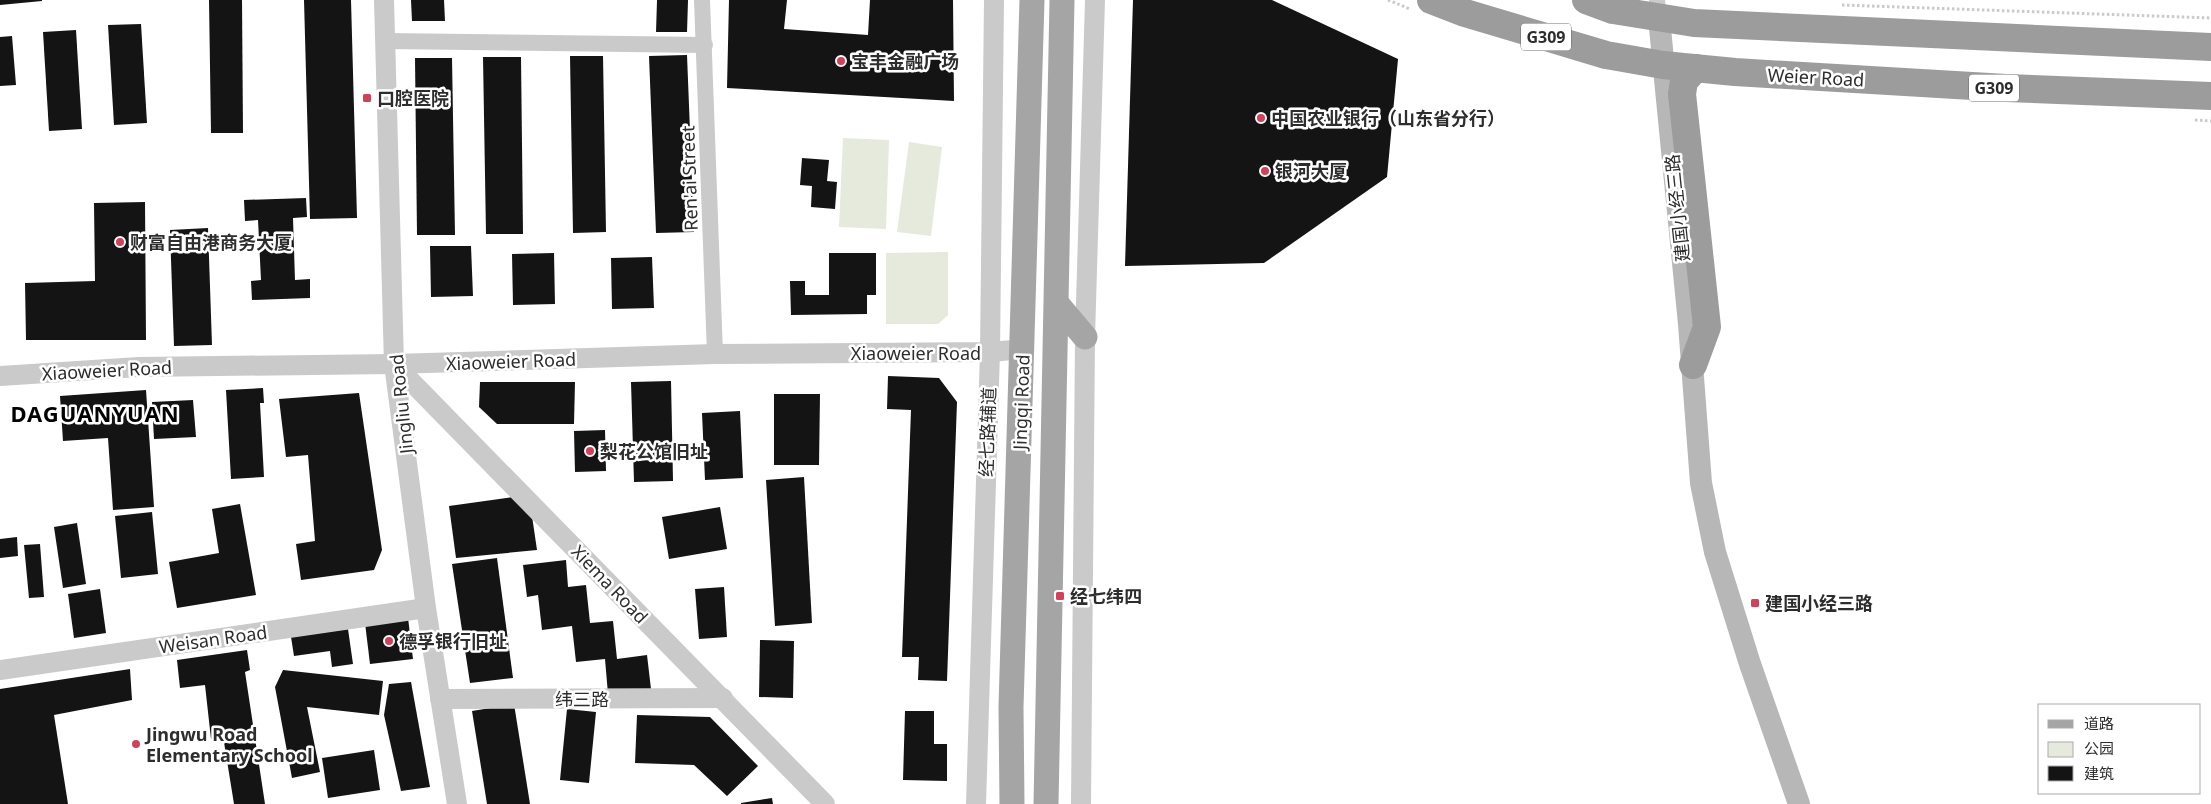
<svg xmlns="http://www.w3.org/2000/svg" width="2211" height="804" font-family="'Noto Sans','Noto Sans SC',sans-serif">
<rect width="100%" height="100%" fill="#fff"/>
<g fill="#e5eadc">
<polygon points="843,138 889,140 886,229 839,227"/>
<polygon points="909,142 942,147 931,236 897,232"/>
<polygon points="948,252 948,315 938,324 886,324 886,253"/>
</g>
<g fill="#141414">
<polygon points="0,0 42,0 42,1 0,5"/>
<polygon points="209,0 242,0 243,133 211,133"/>
<polygon points="304,0 351,0 357,218 310,219"/>
<polygon points="411,0 444,0 445,21 412,21"/>
<polygon points="657,0 688,0 687,32 656,32"/>
<polygon points="729,0 787,0 784,29 868,35 870,0 953,0 954,101 727,88"/>
<polygon points="1133,0 1272,0 1398,59 1387,177 1264,263 1125,266"/>
<polygon points="141,24 147,123 114,125 108,25"/>
<polygon points="76,30 82,129 49,131 43,32"/>
<polygon points="12,36 16,85 0,86 0,37"/>
<polygon points="687,55 694,232 656,233 649,56"/>
<polygon points="570,56 603,56 606,232 573,233"/>
<polygon points="483,57 521,57 523,234 486,234"/>
<polygon points="415,58 452,58 455,235 417,235"/>
<polygon points="802,158 829,160 827,181 837,182 835,209 811,207 812,186 800,185"/>
<polygon points="306,198 307,217 293,218 295,280 310,279 310,298 252,300 251,281 261,280 258,220 245,221 244,200"/>
<polygon points="145,202 146,340 26,340 25,283 95,281 94,203"/>
<polygon points="208,228 212,345 174,346 170,230"/>
<polygon points="430,246 471,246 473,296 431,297"/>
<polygon points="554,253 555,304 513,305 512,254"/>
<polygon points="829,253 876,253 876,295 867,295 867,314 791,315 790,281 805,281 805,295 829,295"/>
<polygon points="652,257 654,308 612,309 611,258"/>
<polygon points="888,376 939,378 957,402 947,681 918,680 919,657 902,657 911,410 887,409"/>
<polygon points="671,381 673,481 634,482 631,382"/>
<polygon points="480,382 575,382 574,424 497,424 479,407"/>
<polygon points="263,388 264,403 260,403 264,477 231,479 226,390"/>
<polygon points="146,390 154,507 113,510 108,438 63,441 60,396"/>
<polygon points="359,393 382,550 374,570 301,580 296,544 315,541 308,455 286,457 279,399"/>
<polygon points="774,394 820,394 819,465 774,465"/>
<polygon points="193,400 196,437 154,439 152,402"/>
<polygon points="740,411 743,478 705,480 702,413"/>
<polygon points="605,430 606,471 575,472 574,431"/>
<polygon points="804,477 812,623 775,626 766,480"/>
<polygon points="513,497 532,516 537,550 456,558 449,506"/>
<polygon points="240,504 256,595 177,608 169,562 219,553 212,509"/>
<polygon points="720,507 727,549 669,559 662,517"/>
<polygon points="152,512 158,574 121,578 115,516"/>
<polygon points="77,523 86,584 63,588 54,527"/>
<polygon points="17,537 18,556 0,558 0,539"/>
<polygon points="40,544 44,597 29,598 24,545"/>
<polygon points="497,558 513,678 470,683 452,564"/>
<polygon points="566,560 568,587 586,585 590,623 613,621 617,659 647,655 651,689 608,694 605,659 576,662 572,626 542,630 538,595 527,597 523,565"/>
<polygon points="724,587 727,637 699,639 695,589"/>
<polygon points="100,589 106,633 74,638 68,594"/>
<polygon points="408,618 413,659 370,664 365,623"/>
<polygon points="348,629 353,664 332,667 330,651 294,656 291,637"/>
<polygon points="760,640 794,641 793,698 759,697"/>
<polygon points="247,650 250,670 245,672 265,804 234,804 223,736 211,739 205,685 180,688 177,660"/>
<polygon points="130,669 132,700 54,715 68,804 0,804 0,689"/>
<polygon points="283,670 383,681 379,715 307,707 320,772 292,778 275,687"/>
<polygon points="411,682 430,787 401,791 384,715 389,684"/>
<polygon points="514,704 530,804 487,804 472,711"/>
<polygon points="567,709 596,712 589,783 560,780"/>
<polygon points="905,711 934,711 934,744 947,744 947,781 903,780"/>
<polygon points="637,715 710,717 758,766 727,796 694,765 635,763"/>
<polygon points="374,750 380,790 328,798 322,758"/>
<polygon points="772,798 773,804 741,804 741,803"/>
</g>
<g fill="none" stroke-linecap="round" stroke-linejoin="round">
<g stroke="#cacaca" stroke-width="3" stroke-dasharray="2.5 2.5" stroke-linecap="butt">
<polyline points="1388,0 1410,9"/>
<polyline points="1842,5 2211,18"/>
<polyline points="2195,120 2211,121"/>
</g>
<g stroke="#cacaca" stroke-width="16">
<polyline points="702,0 715,354"/>
<polyline points="1657,0 1659,18"/>
<polyline points="385,41 705,45"/>
</g>
<g stroke="#cacaca" stroke-width="20">
<polyline points="384,0 394,364 426,608 457,804"/>
<polyline points="394,364 825,804"/>
<polyline points="0,376 139,367 394,364 715,354 990,352 1023,349"/>
<polyline points="0,670 426,608"/>
<polyline points="440,699 723,698"/>
<polyline points="976,804 990,352 994,0"/>
<polyline points="1081,804 1085,337 1095,0"/>
</g>
<polyline stroke="#b7b7b7" stroke-width="22" points="1659,18 1689,324 1701,483 1715,552 1750,664 1799,804"/>
<g stroke="#a5a5a5" stroke-width="25">
<polyline points="1058,305 1085,337"/>
<polyline points="1012,804 1011,707 1032,0"/>
<polyline points="1046,804 1062,0"/>
</g>
<g stroke="#9c9c9c" stroke-width="28">
<polyline points="1431,0 1462,12 1606,55 1663,65 1735,72 2006,88 2211,96"/>
<polyline points="1586,0 1613,10 1694,23 2211,47"/>
<polyline points="1693,365 1707,327 1682,94 1684,81 1696,68"/>
</g>
</g>
<g fill="#d53f59" stroke="#fff" stroke-width="2">
<circle cx="841" cy="61" r="5"/>
<rect x="362" y="93" width="10" height="10" rx="2.5"/>
<circle cx="1261" cy="118" r="5"/>
<circle cx="1265" cy="171" r="5"/>
<circle cx="120" cy="242" r="5"/>
<circle cx="590" cy="451" r="5"/>
<rect x="1055" y="591" width="10" height="10" rx="2.5"/>
<rect x="1750" y="598" width="10" height="10" rx="2.5"/>
<circle cx="389" cy="641" r="5"/>
<circle cx="136" cy="744" r="5"/>
</g>
<g text-anchor="middle" dominant-baseline="central" stroke-width="5" stroke-linejoin="round" paint-order="stroke">
<g fill="#fff" stroke="#6c6c6c" stroke-width="1">
<rect x="1521" y="23.5" width="50" height="27" rx="4"/>
<rect x="1969" y="74.5" width="50" height="27" rx="4"/>
</g>
<g font-size="16" font-weight="bold" fill="#2d2d2d">
<text x="1546" y="37">G309</text>
<text x="1994" y="88">G309</text>
</g>
<g font-size="18" font-weight="bold" fill="#2d2d2d" stroke="#fff" text-anchor="start">
<text x="851" y="61">宝丰金融广场</text>
<text x="377" y="98">口腔医院</text>
<text x="1271" y="118">中国农业银行（山东省分行）</text>
<text x="1275" y="171">银河大厦</text>
<text x="130" y="242">财富自由港商务大厦</text>
<text x="600" y="451">梨花公馆旧址</text>
<text x="1070" y="596">经七纬四</text>
<text x="1765" y="603">建国小经三路</text>
<text x="399" y="641">德孚银行旧址</text>
<text x="146" y="734">Jingwu Road<tspan x="146" dy="21">Elementary School</tspan></text>
</g>
<g font-size="18" fill="#2d2d2d" stroke="#fff">
<text transform="translate(1816 77) rotate(3)">Weier Road</text>
<text transform="translate(689 178) rotate(-92)">Ren'ai Street</text>
<text transform="translate(1677 208) rotate(-96)">建国小经三路</text>
<text x="916" y="353">Xiaoweier Road</text>
<text transform="translate(511 361) rotate(-2)">Xiaoweier Road</text>
<text transform="translate(107 370) rotate(-3)">Xiaoweier Road</text>
<text transform="translate(1021 402) rotate(-88)">Jingqi Road</text>
<text transform="translate(401 404) rotate(-96)">Jingliu Road</text>
<text transform="translate(987 432) rotate(-88)">经七路辅道</text>
<text transform="translate(610 584) rotate(46)">Xiema Road</text>
<text transform="translate(213 639) rotate(-8)">Weisan Road</text>
<text x="582" y="699">纬三路</text>
</g>
<g font-size="22" font-weight="bold" letter-spacing="1" fill="#000" stroke="#fff">
<text x="95" y="413">DAGUANYUAN</text>
</g>
</g>
<rect x="2038" y="704" width="162" height="90" fill="#ffffff" stroke="#ababab"/>
<rect x="2048" y="720" width="25" height="8" fill="#a5a5a5" stroke="#ababab"/>
<text x="2084" y="729" font-size="15" fill="#2d2d2d">道路</text>
<rect x="2048" y="742" width="25" height="15" fill="#e5eadc" stroke="#ababab"/>
<text x="2084" y="754" font-size="15" fill="#2d2d2d">公园</text>
<rect x="2048" y="766" width="25" height="15" fill="#141414" stroke="#ababab"/>
<text x="2084" y="779" font-size="15" fill="#2d2d2d">建筑</text>
</svg>
